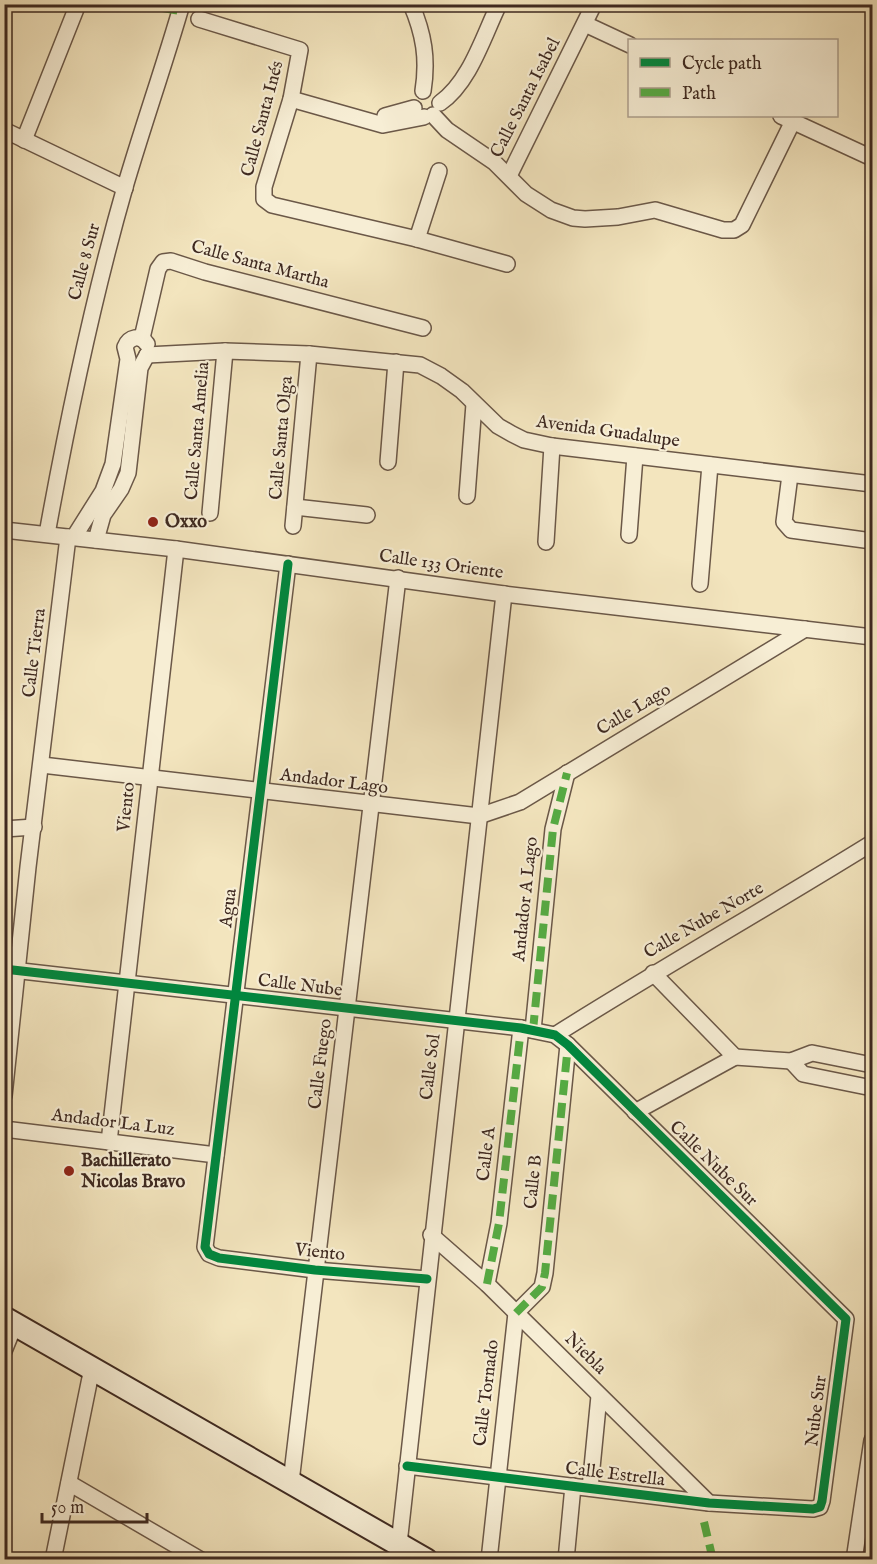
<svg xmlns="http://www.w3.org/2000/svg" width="877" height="1564" font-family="'IM FELL English',serif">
<rect width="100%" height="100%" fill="#f3e5be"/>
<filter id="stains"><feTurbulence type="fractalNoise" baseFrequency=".00333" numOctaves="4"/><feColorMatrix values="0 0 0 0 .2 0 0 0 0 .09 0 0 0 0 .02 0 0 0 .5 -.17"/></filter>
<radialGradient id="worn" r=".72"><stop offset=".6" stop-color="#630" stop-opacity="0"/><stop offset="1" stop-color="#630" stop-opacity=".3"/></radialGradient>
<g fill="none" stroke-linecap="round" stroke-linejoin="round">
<defs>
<g id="street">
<path d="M411,4C424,34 428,59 423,91"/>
<polyline points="199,19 300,50 291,99 264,187 264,199 272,205 417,239 507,264"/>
<polyline points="585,24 630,45"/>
<polyline points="291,99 383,125 424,117"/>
<path d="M440,103C470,82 483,37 499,4"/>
<polyline points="433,115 447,130 494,162 526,194 551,210 573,218 585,219 618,217 655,210 723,230 734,230 742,225 793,121"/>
<polyline points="385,116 414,108"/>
<polyline points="781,116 872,158"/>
<polyline points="4,130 125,188"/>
<polyline points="24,140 78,4"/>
<polyline points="509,176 594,4"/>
<polyline points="417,239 439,171"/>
<polyline points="142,338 158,269 163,262 171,261 205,272 423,328"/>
<polyline points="147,355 225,351 309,354 420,365 441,376 462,391 498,426 512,434 524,440 552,446 872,484"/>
<polyline points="388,462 396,362"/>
<polyline points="790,475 784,522 791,530 872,541"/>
<polyline points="467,496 474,404"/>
<polyline points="295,507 367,515"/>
<polyline points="210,513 225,351"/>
<polyline points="293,526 309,354"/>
<polyline points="4,530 176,549 504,594 872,637"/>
<path d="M47,534C68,418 92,302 125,187C143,126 164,66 182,4"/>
<polyline points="629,535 635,456"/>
<path d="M74,537L103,491L113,464L128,359L125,347C129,337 140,334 147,344"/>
<polyline points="96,540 103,515 121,489 128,473 140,368 147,355"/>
<polyline points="546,542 552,446"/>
<polyline points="288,564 205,1247 209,1254 219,1258 315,1270 427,1279"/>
<polyline points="700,584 710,465"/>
<polyline points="42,765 479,816 520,802 805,629"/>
<polyline points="4,829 34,827"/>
<polyline points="4,969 521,1028 555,1035 568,1045 846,1319 822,1501 820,1507 813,1509 709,1503 407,1466"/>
<polyline points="653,973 735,1057"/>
<polyline points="533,1030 553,829 567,773"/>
<path d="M555,1035C660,969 767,908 872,843"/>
<polyline points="735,1057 791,1061 812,1053 872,1065"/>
<polyline points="791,1061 803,1074 872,1088"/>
<polyline points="4,1096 28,867 68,537"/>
<polyline points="635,1112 735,1057"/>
<polyline points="4,1129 216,1155"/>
<polyline points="109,1142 176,549"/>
<polyline points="431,1235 487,1284 709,1503"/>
<polyline points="487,1284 499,1223 521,1028"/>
<polyline points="4,1351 15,1324"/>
<polyline points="291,1482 398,578"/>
<polyline points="69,1483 201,1560"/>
<polyline points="590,1488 599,1396"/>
<polyline points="399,1544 504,594"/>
<polyline points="53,1560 92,1368"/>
<polyline points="489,1560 516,1313 542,1287 545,1273 568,1045"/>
<polyline points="566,1560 573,1486"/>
<polyline points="854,1560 872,1440"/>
</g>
<polyline id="secondary" points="4,1318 426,1560"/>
</defs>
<use href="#street" stroke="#6b5848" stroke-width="18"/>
<use href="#secondary" stroke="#3e2920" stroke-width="26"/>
<use href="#street" stroke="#f7eed5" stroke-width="15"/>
<use href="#secondary" stroke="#f7eed5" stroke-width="22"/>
<g stroke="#55ab43" stroke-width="8" stroke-dasharray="15 8" stroke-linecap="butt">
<polyline points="140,4 180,11"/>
<polyline points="533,1030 553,829 567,773"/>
<polyline points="487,1284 499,1223 521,1028"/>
<polyline points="516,1313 542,1287 545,1273 568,1045"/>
<polyline points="704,1522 713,1560"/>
</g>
<defs>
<g id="cycleway">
<polyline points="288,564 205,1247 209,1254 219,1258 315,1270 427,1279"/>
<polyline points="4,969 521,1028 555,1035 568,1045 846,1319 822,1501 820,1507 813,1509 709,1503 407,1466"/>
</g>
</defs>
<use href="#cycleway" stroke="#f7eed5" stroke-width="13"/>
<use href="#cycleway" stroke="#00873e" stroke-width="9"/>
</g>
<g fill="#8f2418" stroke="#f7eed5" stroke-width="2">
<circle cx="153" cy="522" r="6"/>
<circle cx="69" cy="1171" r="6"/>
</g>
<g text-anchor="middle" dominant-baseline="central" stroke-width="4.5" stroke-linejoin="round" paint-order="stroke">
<g font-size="18" fill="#3e2920" stroke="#f7eed5">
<text transform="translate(526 98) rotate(-63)">Calle Santa Isabel</text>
<text transform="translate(263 119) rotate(-75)">Calle Santa Inés</text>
<text transform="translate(85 262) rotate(-75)">Calle 8 Sur</text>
<text transform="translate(260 265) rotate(15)">Calle Santa Martha</text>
<text transform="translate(198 431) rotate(-85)">Calle Santa Amelia</text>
<text transform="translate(608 432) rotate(8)">Avenida Guadalupe</text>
<text transform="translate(282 438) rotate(-85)">Calle Santa Olga</text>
<text transform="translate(441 565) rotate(8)">Calle 133 Oriente</text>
<text transform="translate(35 653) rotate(-83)">Calle Tierra</text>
<text transform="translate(634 710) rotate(-31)">Calle Lago</text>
<text transform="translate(334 782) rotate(7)">Andador Lago</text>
<text transform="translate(127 807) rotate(-84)">Viento</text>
<text transform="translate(526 899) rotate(-84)">Andador A Lago</text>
<text transform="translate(229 908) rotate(-83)">Agua</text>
<text transform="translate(704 921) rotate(-30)">Calle Nube Norte</text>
<text transform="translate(300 986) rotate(7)">Calle Nube</text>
<text transform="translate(321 1064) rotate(-83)">Calle Fuego</text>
<text transform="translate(431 1067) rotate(-83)">Calle Sol</text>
<text transform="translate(113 1123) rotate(7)">Andador La Luz</text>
<text transform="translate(487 1154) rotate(-83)">Calle A</text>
<text transform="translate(713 1164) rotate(44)">Calle Nube Sur</text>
<text transform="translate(534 1182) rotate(-84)">Calle B</text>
<text transform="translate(320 1253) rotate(6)">Viento</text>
<text transform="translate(585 1354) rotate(45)">Niebla</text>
<text transform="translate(487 1393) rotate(-83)">Calle Tornado</text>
<text transform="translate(817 1411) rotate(-83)">Nube Sur</text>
<text transform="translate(615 1475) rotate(7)">Calle Estrella</text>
</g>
<g font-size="18" font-weight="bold" fill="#3e2920" stroke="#f7eed5" text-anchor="start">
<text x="165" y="522">Oxxo</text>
<text x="81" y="1161">Bachillerato<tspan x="81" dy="21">Nicolas Bravo</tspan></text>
</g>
</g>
<rect width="877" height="1564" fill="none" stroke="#f3e5be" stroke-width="24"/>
<rect x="6" y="6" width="865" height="1552" fill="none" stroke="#3e2920" stroke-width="3"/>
<rect x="12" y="12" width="853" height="1540" fill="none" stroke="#3e2920" stroke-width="1.5"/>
<rect x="628" y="39" width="210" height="78" fill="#f7eed5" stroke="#ad9f8d" stroke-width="1.5"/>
<rect x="640" y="58" width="30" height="9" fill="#00873e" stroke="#ad9f8d" stroke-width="1.5"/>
<text x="682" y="69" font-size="18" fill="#3e2920">Cycle path</text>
<rect x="640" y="88" width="30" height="9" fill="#55ab43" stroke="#ad9f8d" stroke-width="1.5"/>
<text x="682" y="99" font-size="18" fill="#3e2920">Path</text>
<path d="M42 1513v9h105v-9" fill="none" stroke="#3e2920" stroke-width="3"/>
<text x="51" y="1513" font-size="18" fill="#3e2920" stroke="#f7eed5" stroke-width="4.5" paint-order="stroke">50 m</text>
<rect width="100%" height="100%" filter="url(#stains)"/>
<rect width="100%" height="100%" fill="url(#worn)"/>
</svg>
